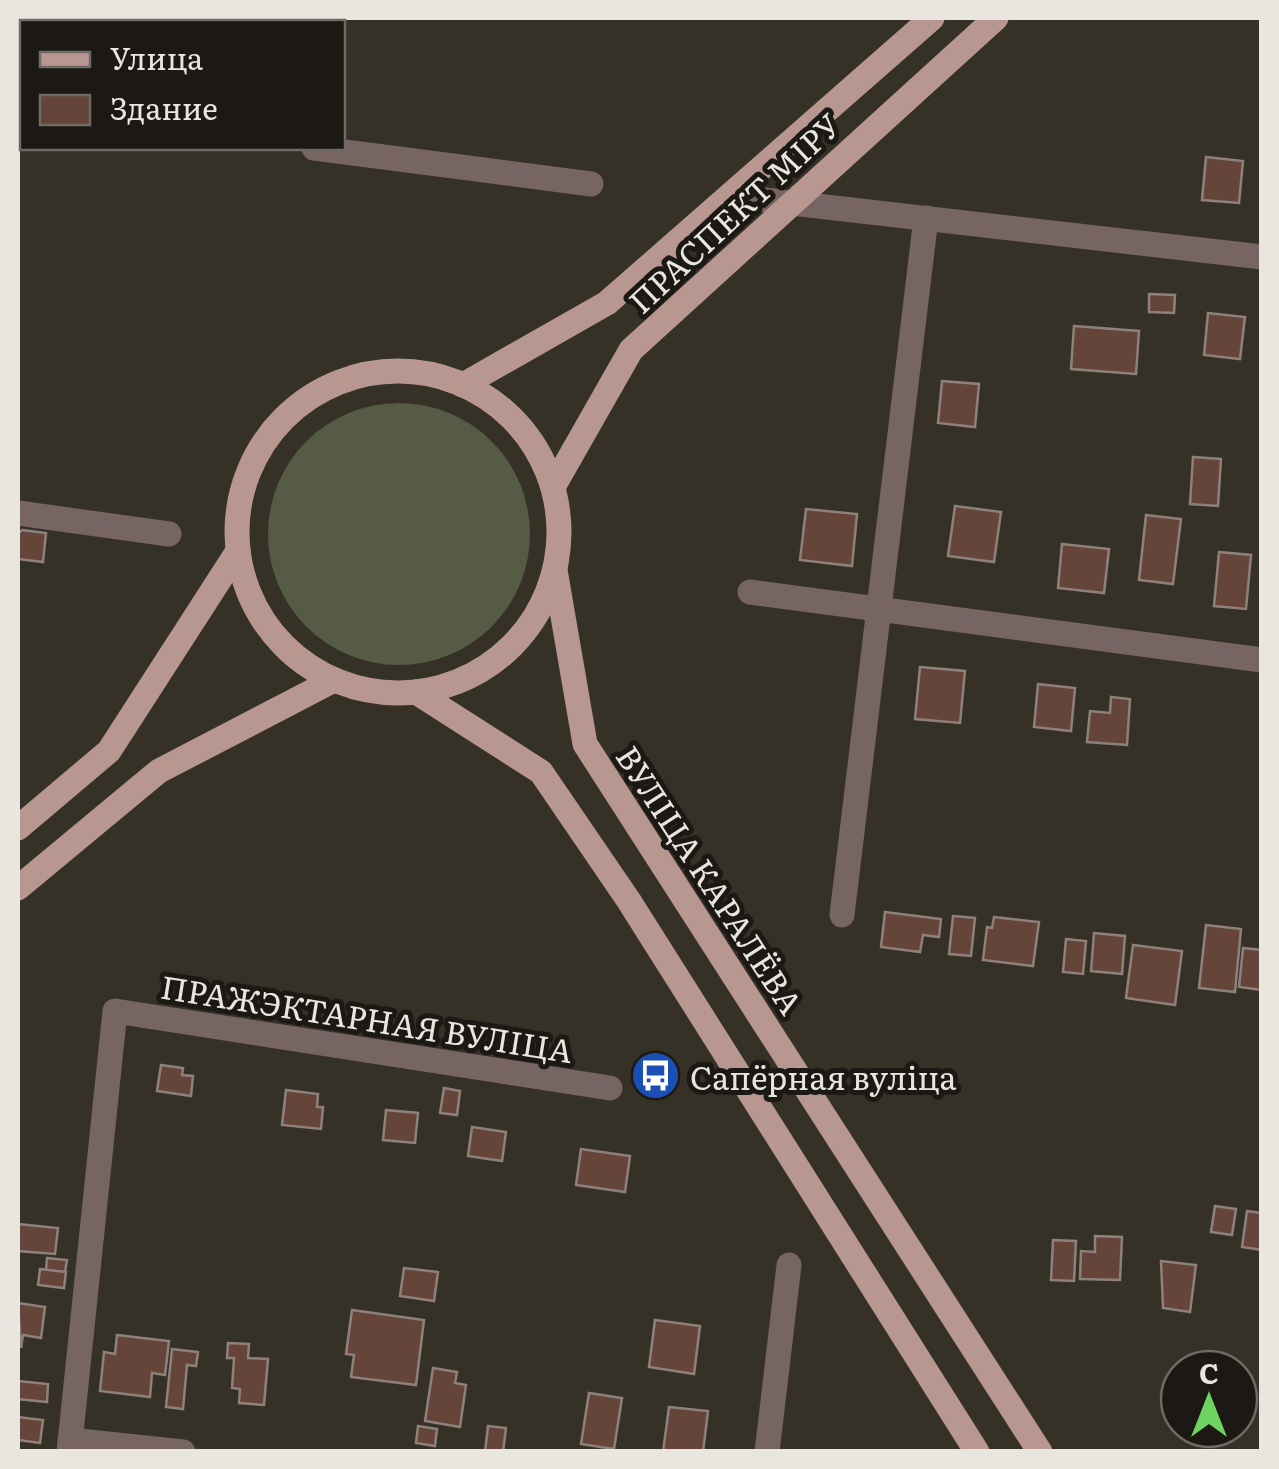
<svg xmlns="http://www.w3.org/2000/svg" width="1279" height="1469" font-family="Literata,serif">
<rect width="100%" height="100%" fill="#363127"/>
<circle fill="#555b45" cx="399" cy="534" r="131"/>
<g fill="#654539" stroke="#8e817b" stroke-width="2.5">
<polygon points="1206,157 1243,161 1239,203 1202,200"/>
<polygon points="1149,294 1175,295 1174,313 1149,312"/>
<polygon points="1208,313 1245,317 1240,359 1204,355"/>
<polygon points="1074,326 1139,331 1136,374 1071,369"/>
<polygon points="942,381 979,384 975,427 938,423"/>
<polygon points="1193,457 1221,459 1218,506 1190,504"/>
<polygon points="955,506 1001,512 994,562 948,556"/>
<polygon points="806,509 857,514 852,566 800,560"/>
<polygon points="1146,515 1181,519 1173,584 1139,580"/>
<polygon points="22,530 46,533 43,562 18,559 18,534"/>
<polygon points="1062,544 1109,549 1104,593 1058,588"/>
<polygon points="1219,552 1251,555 1246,609 1214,606"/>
<polygon points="920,667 965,671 960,723 915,719"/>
<polygon points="1038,684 1075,688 1071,731 1034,727"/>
<polygon points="1111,697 1130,699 1127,745 1087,742 1090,711 1110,713"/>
<polygon points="885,912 941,919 939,937 923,935 920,952 881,947"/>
<polygon points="953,916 975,918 971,956 949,954"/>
<polygon points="994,917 1039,922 1033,966 983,960 987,927 992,928"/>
<polygon points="1206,925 1241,929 1235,992 1199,988"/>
<polygon points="1094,933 1125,936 1122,974 1091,971"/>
<polygon points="1066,939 1086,941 1083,974 1063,972"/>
<polygon points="1133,945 1182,951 1175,1005 1126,998"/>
<polygon points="1243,948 1262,950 1262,990 1239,987"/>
<polygon points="161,1065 183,1068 182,1075 193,1076 191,1096 157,1091"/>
<polygon points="444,1088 460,1091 457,1115 440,1113"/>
<polygon points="286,1090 318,1094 317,1107 323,1107 321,1129 282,1125"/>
<polygon points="386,1110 418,1113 415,1143 383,1140"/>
<polygon points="472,1127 506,1132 502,1161 468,1156"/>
<polygon points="581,1149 630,1156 625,1192 576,1185"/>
<polygon points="1215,1206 1236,1209 1232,1235 1211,1232"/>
<polygon points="1247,1211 1262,1213 1262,1250 1242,1247"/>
<polygon points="18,1224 58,1228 55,1254 18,1251"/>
<polygon points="1095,1236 1122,1237 1120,1280 1080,1279 1081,1251 1095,1252"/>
<polygon points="1053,1240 1076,1241 1074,1281 1051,1280"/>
<polygon points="47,1258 67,1260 65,1272 46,1270"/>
<polygon points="1161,1261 1196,1265 1190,1312 1163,1308"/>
<polygon points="404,1268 438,1272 434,1301 400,1296"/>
<polygon points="40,1269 66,1272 64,1288 38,1285"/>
<polygon points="18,1303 45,1307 41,1338 23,1335 21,1348"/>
<polygon points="352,1310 424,1320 416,1385 351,1377 354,1355 346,1354"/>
<polygon points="655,1320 700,1326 694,1374 649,1367"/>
<polygon points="117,1335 169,1341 165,1375 152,1373 150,1397 100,1391 104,1352 115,1354"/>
<polygon points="228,1343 249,1344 248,1358 268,1359 264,1405 239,1403 240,1389 232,1388 234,1358 227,1358"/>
<polygon points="172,1349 198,1352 196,1366 187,1365 183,1409 166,1407"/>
<polygon points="433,1368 457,1372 455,1383 466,1385 460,1427 425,1421"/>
<polygon points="18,1381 48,1384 47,1402 18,1399"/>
<polygon points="589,1393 622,1398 614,1449 581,1444"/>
<polygon points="669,1407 708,1411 703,1452 663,1452"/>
<polygon points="18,1417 43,1420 40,1443 18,1440"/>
<polygon points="418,1426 437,1429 435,1446 416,1443"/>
<polygon points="488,1426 506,1428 503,1452 485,1452"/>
</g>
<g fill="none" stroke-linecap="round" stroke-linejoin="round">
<g stroke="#766562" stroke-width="25">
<polyline points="249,22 249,18"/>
<polyline points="18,107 22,108"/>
<polyline points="314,148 591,184"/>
<polyline points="731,196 1262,257"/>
<polyline points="18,513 169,534"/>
<polyline points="750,592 1262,660"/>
<polyline points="842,915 926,218"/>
<polyline points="70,1440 183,1452"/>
<polyline points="69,1452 115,1011 610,1088"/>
<polyline points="767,1452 789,1265"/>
</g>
<g stroke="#b99791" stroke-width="25">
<circle cx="398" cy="532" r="161"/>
<polyline points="463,385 607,303 932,18"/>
<polyline points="553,487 631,350 996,18"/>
<polyline points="555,570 585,744 1040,1452"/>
<polyline points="416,692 541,772 629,901 977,1452"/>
<polyline points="18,828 109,751 238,551"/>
<polyline points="18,888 159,771 334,680"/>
</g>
</g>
<defs>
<symbol id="bus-disc" viewBox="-11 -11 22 22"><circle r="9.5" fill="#1a4fb4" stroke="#1c1915"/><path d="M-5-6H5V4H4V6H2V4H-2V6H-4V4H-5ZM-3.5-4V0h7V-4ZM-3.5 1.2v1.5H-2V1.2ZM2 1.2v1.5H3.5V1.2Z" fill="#fff"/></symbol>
</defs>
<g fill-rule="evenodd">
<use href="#bus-disc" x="628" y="1048" width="55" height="55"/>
</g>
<g text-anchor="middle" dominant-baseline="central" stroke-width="10" stroke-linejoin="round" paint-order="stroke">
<g font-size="32" fill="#e9e6e0" stroke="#1c1915">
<text transform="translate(733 212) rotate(-43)">ПРАСПЕКТ МІРУ</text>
<text transform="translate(711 879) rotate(57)">ВУЛІЦА КАРАЛЁВА</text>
<text transform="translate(367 1017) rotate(9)">ПРАЖЭКТАРНАЯ ВУЛІЦА</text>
</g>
<g font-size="32" fill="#e9e6e0" stroke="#1c1915" text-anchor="start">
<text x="690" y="1076">Сапёрная вуліца</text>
</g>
</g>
<rect width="1279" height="1469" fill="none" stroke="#e9e6e0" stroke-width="40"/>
<rect x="20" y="20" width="325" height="130" fill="#1c1915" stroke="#6e6b66" stroke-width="2.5"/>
<rect x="40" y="52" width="50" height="15" fill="#b99791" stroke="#6e6b66" stroke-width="2.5"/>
<text x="110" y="70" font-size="30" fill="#e9e6e0">Улица</text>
<rect x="40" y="95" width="50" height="30" fill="#654539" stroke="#6e6b66" stroke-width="2.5"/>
<text x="110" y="120" font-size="30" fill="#e9e6e0">Здание</text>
<g transform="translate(1209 1399)"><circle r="48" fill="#1c1915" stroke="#6e6b66" stroke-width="2.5"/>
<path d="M0-8L18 38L0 25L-18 38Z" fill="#6ed360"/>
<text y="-15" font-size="28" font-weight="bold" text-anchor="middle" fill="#e9e6e0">С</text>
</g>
</svg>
